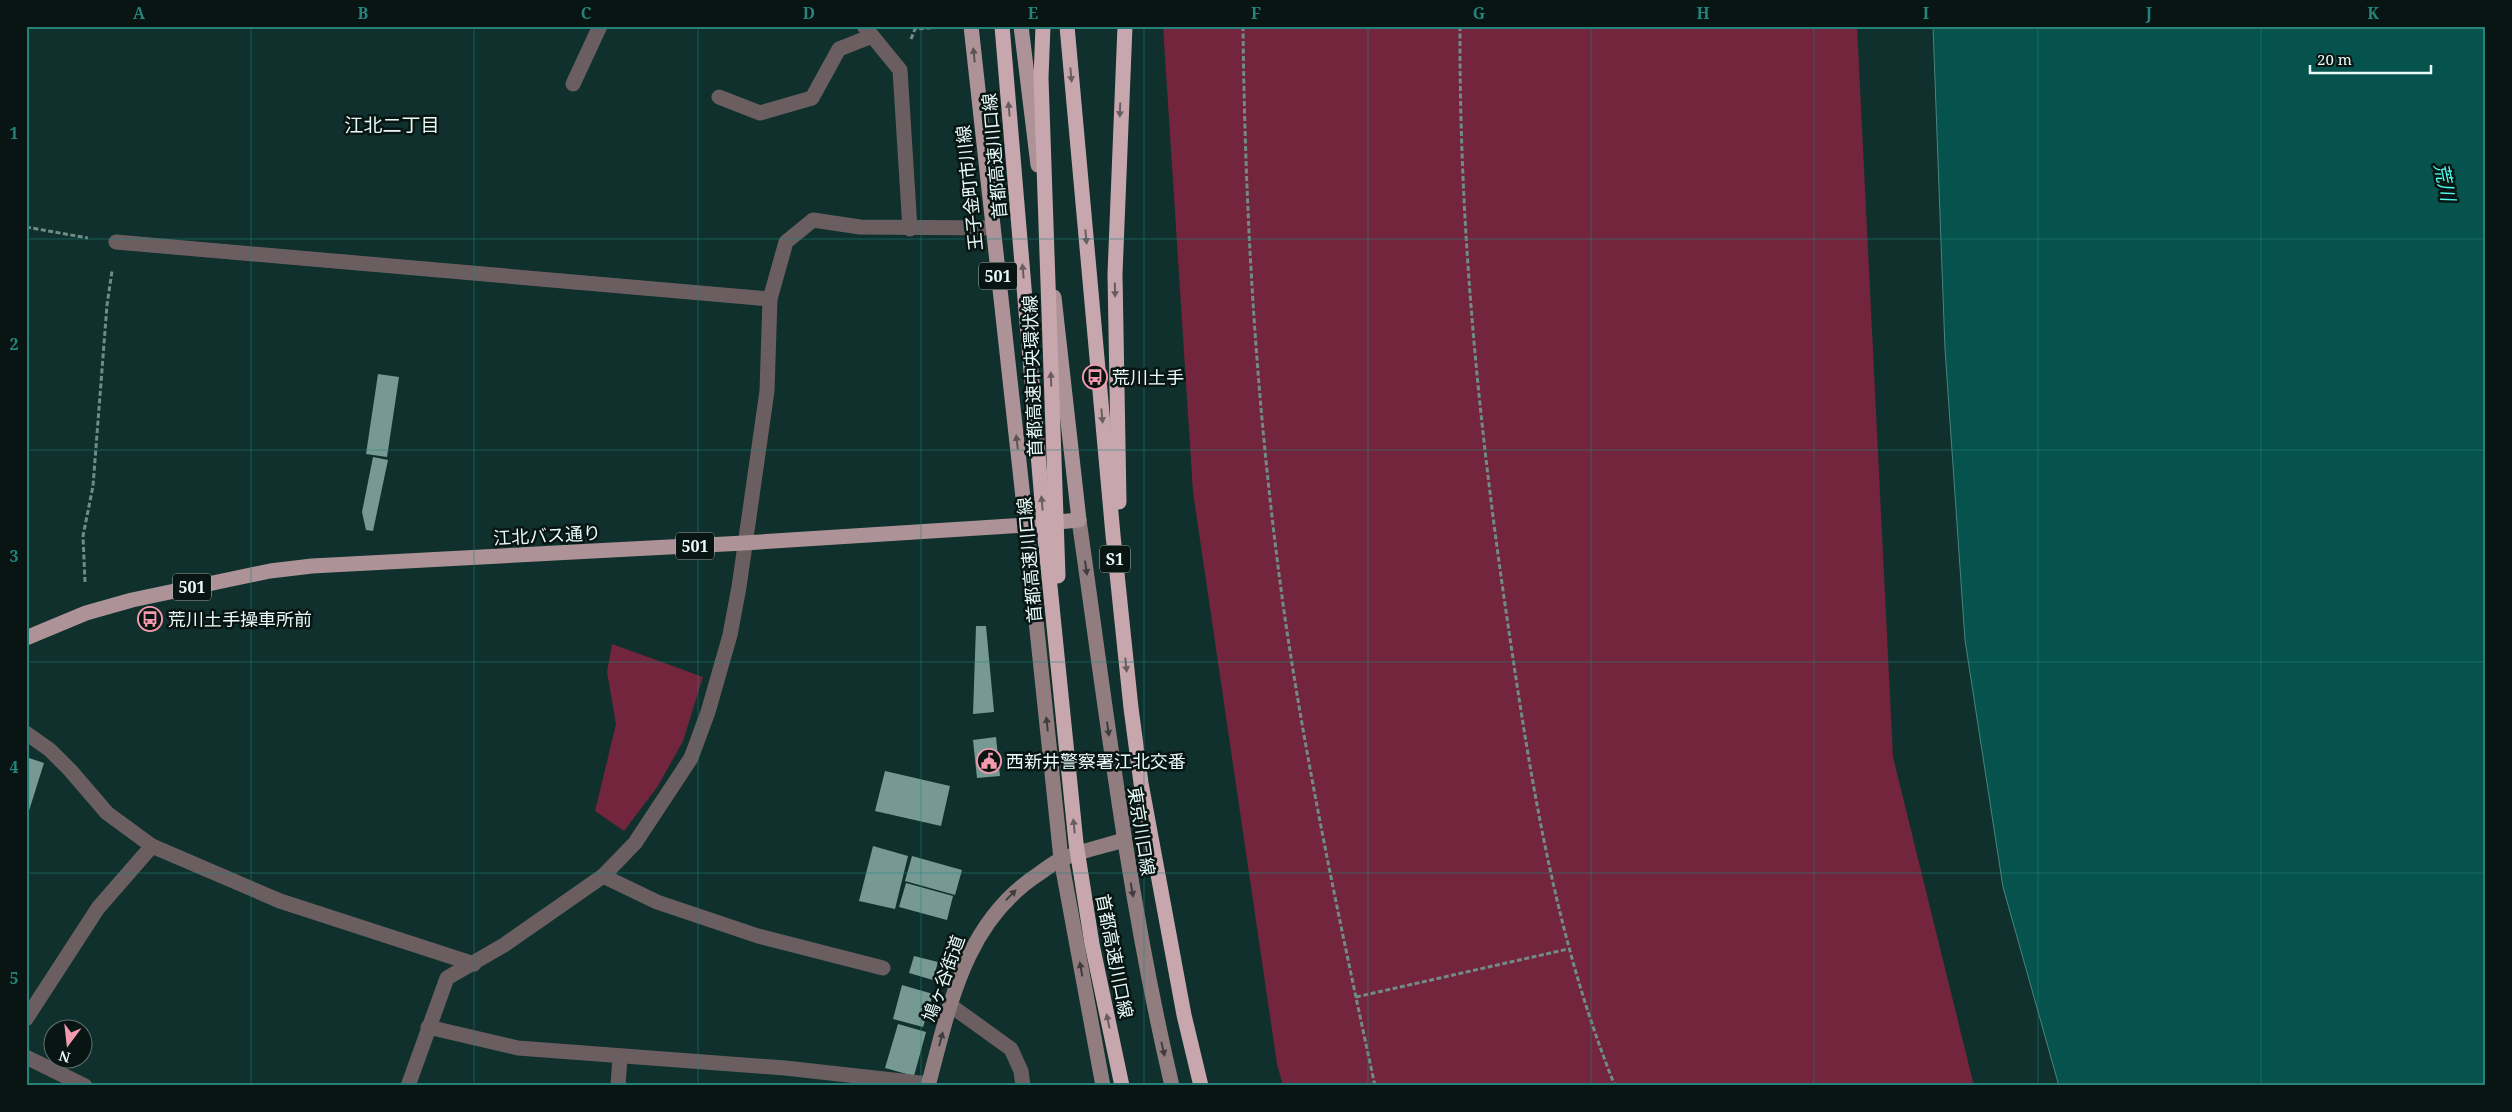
<svg xmlns="http://www.w3.org/2000/svg" width="2512" height="1112" font-family="'Noto Serif','Noto Sans JP',serif">
<rect width="100%" height="100%" fill="#0f302c"/>
<g fill="#72253c">
<polygon points="1163,26 1857,26 1893,757 1974,1086 1283,1086 1277,1064 1193,492"/>
<polygon points="612,644 703,677 683,741 658,786 624,831 595,811 616,724 607,672"/>
</g>
<polygon fill="#06524c" stroke="#4a847f" points="1933,26 2486,26 2486,1086 2059,1086 2003,887 1965,640 1945,349"/>
<g fill="#779994">
<polygon points="378,374 399,377 387,457 366,454"/>
<polygon points="373,457 388,460 373,531 366,530 362,512"/>
<polygon points="976,626 986,626 994,712 973,714"/>
<polygon points="996,737 1000,776 977,778 973,740"/>
<polygon points="26,757 44,763 27,817 26,817"/>
<polygon points="885,771 950,786 941,826 875,811"/>
<polygon points="873,846 908,856 895,909 859,901"/>
<polygon points="912,856 962,870 955,895 905,881"/>
<polygon points="906,883 953,896 947,920 899,907"/>
<polygon points="914,956 938,962 933,980 909,973"/>
<polygon points="902,985 933,994 923,1027 893,1019"/>
<polygon points="898,1024 926,1032 914,1076 885,1068"/>
</g>
<g fill="none" stroke-linecap="round" stroke-linejoin="round">
<g stroke="#718b87" stroke-width="3" stroke-dasharray="5 2.5" stroke-linecap="butt">
<path d="M1243,26C1245,221 1257,418 1284,611C1307,770 1341,928 1375,1086"/>
<path d="M1460,26C1459,233 1480,440 1511,645C1533,794 1558,945 1615,1086"/>
<polyline points="911,39 915,29 943,27"/>
<polyline points="26,227 88,238"/>
<polyline points="85,582 83,536 93,486 107,305 112,271"/>
<polyline points="1356,997 1568,949"/>
</g>
<g stroke="#6b5e61" stroke-width="15">
<polyline points="573,84 600,26"/>
<polyline points="719,97 760,113 812,98 839,49 872,36"/>
<polyline points="116,242 770,299"/>
<polyline points="26,733 50,750 70,770 107,813 152,846 280,901 474,964"/>
<polyline points="603,876 657,902 758,936 883,968"/>
<polyline points="26,1019 98,908 152,846"/>
<polyline points="428,1027 518,1048 785,1068 929,1084"/>
<polyline points="618,1086 620,1057"/>
</g>
<g stroke="#6b5e61" stroke-width="15">
<polyline points="864,26 900,70 910,229"/>
<polyline points="950,1005 1011,1049 1021,1071 1023,1086"/>
<polyline points="26,1057 85,1086"/>
<polyline points="408,1086 447,978 504,945 603,876 635,843 691,758 708,712 730,635 739,587 767,391 770,299 786,242 813,220 860,227 992,228"/>
</g>
<g stroke="#917c80" stroke-width="15">
<path d="M1079,520C1106,709 1128,899 1172,1086"/>
<polyline points="1026,525 1061,859 1103,1086"/>
<path d="M928,1086C950,1005 964,922 1040,873C1047,868 1054,862 1062,859C1081,851 1104,846 1124,840"/>
</g>
<g stroke="#ad9397" stroke-width="15">
<polyline points="971,26 1026,525"/>
<polyline points="1021,26 1038,165"/>
<polyline points="26,638 86,613 132,600 270,571 312,566 744,543 1026,525 1079,520 1054,297"/>
</g>
<g stroke="#c7a7ad" stroke-width="15">
<polyline points="1067,26 1113,535 1131,708 1141,783 1184,1015 1201,1086"/>
<polyline points="1119,502 1115,274 1125,26"/>
</g>
<g stroke="#c7a7ad" stroke-width="15">
<polyline points="1002,26 1045,537 1076,843 1092,944 1122,1086"/>
<polyline points="1043,26 1041,78 1058,576"/>
</g>
</g>
<defs><path id="oneway-solid" d="M-6-.8H1V-3.2L6.5 0L1 3.2V.8H-6Z" transform="scale(1.25)"/></defs>
<g fill="#5a5455">
<use href="#oneway-solid" transform="translate(974 55) rotate(-96)"/>
<use href="#oneway-solid" transform="translate(1017 442) rotate(-97)"/>
</g>
<g fill="#685e60">
<use href="#oneway-solid" transform="translate(1071 75) rotate(85)"/>
<use href="#oneway-solid" transform="translate(1009 109) rotate(-95)"/>
<use href="#oneway-solid" transform="translate(1120 110) rotate(92)"/>
<use href="#oneway-solid" transform="translate(1086 237) rotate(85)"/>
<use href="#oneway-solid" transform="translate(1023 271) rotate(-95)"/>
<use href="#oneway-solid" transform="translate(1115 290) rotate(89)"/>
<use href="#oneway-solid" transform="translate(1051 379) rotate(-92)"/>
<use href="#oneway-solid" transform="translate(1102 416) rotate(85)"/>
<use href="#oneway-solid" transform="translate(1042 503) rotate(-95)"/>
<use href="#oneway-solid" transform="translate(1126 665) rotate(84)"/>
<use href="#oneway-solid" transform="translate(1074 826) rotate(-96)"/>
<use href="#oneway-solid" transform="translate(1108 1021) rotate(-102)"/>
</g>
<g fill="#3f3e3f">
<use href="#oneway-solid" transform="translate(1086 568) rotate(82)"/>
<use href="#oneway-solid" transform="translate(1047 724) rotate(-96)"/>
<use href="#oneway-solid" transform="translate(1108 729) rotate(82)"/>
<use href="#oneway-solid" transform="translate(1132 890) rotate(80)"/>
<use href="#oneway-solid" transform="translate(1011 895) rotate(-46)"/>
<use href="#oneway-solid" transform="translate(1081 969) rotate(-100)"/>
<use href="#oneway-solid" transform="translate(941 1039) rotate(-75)"/>
<use href="#oneway-solid" transform="translate(1163 1049) rotate(77)"/>
</g>
<path fill="none" stroke="#25837c" stroke-width="1" stroke-opacity="0.55" d="M251,26V1086M474,26V1086M698,26V1086M921,26V1086M1144,26V1086M1368,26V1086M1591,26V1086M1814,26V1086M2038,26V1086M2261,26V1086M26,239H2486M26,450H2486M26,662H2486M26,873H2486"/>
<defs>
<symbol id="bus-ring" viewBox="-11 -11 22 22"><circle r="9.5" fill="#081513" stroke="#f29aae" stroke-width="1.5"/><path d="M-5-6H5V4H4V6H2V4H-2V6H-4V4H-5ZM-3.5-4V0h7V-4ZM-3.5 1.2v1.5H-2V1.2ZM2 1.2v1.5H3.5V1.2Z" fill="#f29aae"/></symbol>
<symbol id="civic-ring" viewBox="-11 -11 22 22"><circle r="9.5" fill="#081513" stroke="#f29aae" stroke-width="1.5"/><path d="M-.6-6.5H3V-4.5H.6V-3L4-1V1h2V6H-6V1h2V-1L-.6-3ZM-1.2 2.5V6h2.4V2.5Z" fill="#f29aae"/></symbol>
</defs>
<g fill-rule="evenodd">
<use href="#bus-ring" x="1081" y="363" width="28" height="28"/>
<use href="#bus-ring" x="136" y="605" width="28" height="28"/>
<use href="#civic-ring" x="975" y="747" width="28" height="28"/>
</g>
<g text-anchor="middle" dominant-baseline="central" stroke-width="5" stroke-linejoin="round" paint-order="stroke">
<g fill="#081513" stroke="#a5b5b3" stroke-width="1">
<rect x="979" y="262.5" width="38" height="27" rx="4"/>
<rect x="676" y="532.5" width="38" height="27" rx="4"/>
<rect x="1100" y="545.5" width="30" height="27" rx="4"/>
<rect x="173" y="573.5" width="38" height="27" rx="4"/>
</g>
<g font-size="16" font-weight="bold" fill="#e8faf7">
<text x="998" y="276">501</text>
<text x="695" y="546">501</text>
<text x="1115" y="559">S1</text>
<text x="192" y="587">501</text>
</g>
<g font-size="18" fill="#e8faf7" stroke="#081513">
<text transform="translate(994 156) rotate(-95)">首都高速川口線</text>
<text transform="translate(969 188) rotate(-96)">王子金町市川線</text>
<text transform="translate(1032 376) rotate(-92)">首都高速中央環状線</text>
<text transform="translate(547 535) rotate(-3)">江北バス通り</text>
<text transform="translate(1029 560) rotate(-95)">首都高速川口線</text>
<text transform="translate(1142 831) rotate(81)">東京川口線</text>
<text transform="translate(1115 956) rotate(79)">首都高速川口線</text>
<text transform="translate(943 978) rotate(-70)">鳩ヶ谷街道</text>
</g>
<g font-size="18" fill="#e8faf7" stroke="#081513" text-anchor="start">
<text x="1112" y="377">荒川土手</text>
<text x="168" y="619">荒川土手操車所前</text>
<text x="1006" y="761">西新井警察署江北交番</text>
</g>
<g font-size="19" fill="#e8faf7" stroke="#081513">
<text x="392" y="125">江北二丁目</text>
</g>
<g font-size="19" font-style="italic" fill="#4dffed" stroke="#081513">
<text transform="translate(2445 182) rotate(78)">荒川</text>
</g>
</g>
<rect width="2512" height="1112" fill="none" stroke="#081513" stroke-width="55"/>
<g transform="translate(68 1044) rotate(195)"><circle r="24" fill="#081513" stroke="#62716e"/>
<path d="M0-4L9 19L0 12L-9 19Z" fill="#f29aae"/>
<text y="-8" font-size="14" font-weight="bold" text-anchor="middle" fill="#e8faf7">N</text>
</g>
<path d="M2310 65v8h121v-8" fill="none" stroke="#e8faf7" stroke-width="2.5"/>
<text x="2317" y="65" font-size="15" fill="#e8faf7" stroke="#081513" stroke-width="4" paint-order="stroke">20 m</text>
<rect x="28" y="28" width="2456" height="1056" fill="none" stroke="#25837c" stroke-width="2"/>
<g font-size="16" text-anchor="middle" font-weight="bold" fill="#25837c">
<text x="139" y="19">A</text>
<text x="363" y="19">B</text>
<text x="586" y="19">C</text>
<text x="809" y="19">D</text>
<text x="1033" y="19">E</text>
<text x="1256" y="19">F</text>
<text x="1479" y="19">G</text>
<text x="1703" y="19">H</text>
<text x="1926" y="19">I</text>
<text x="2149" y="19">J</text>
<text x="2373" y="19">K</text>
<text x="14" y="139">1</text>
<text x="14" y="350">2</text>
<text x="14" y="562">3</text>
<text x="14" y="773">4</text>
<text x="14" y="984">5</text>
</g>
</svg>
